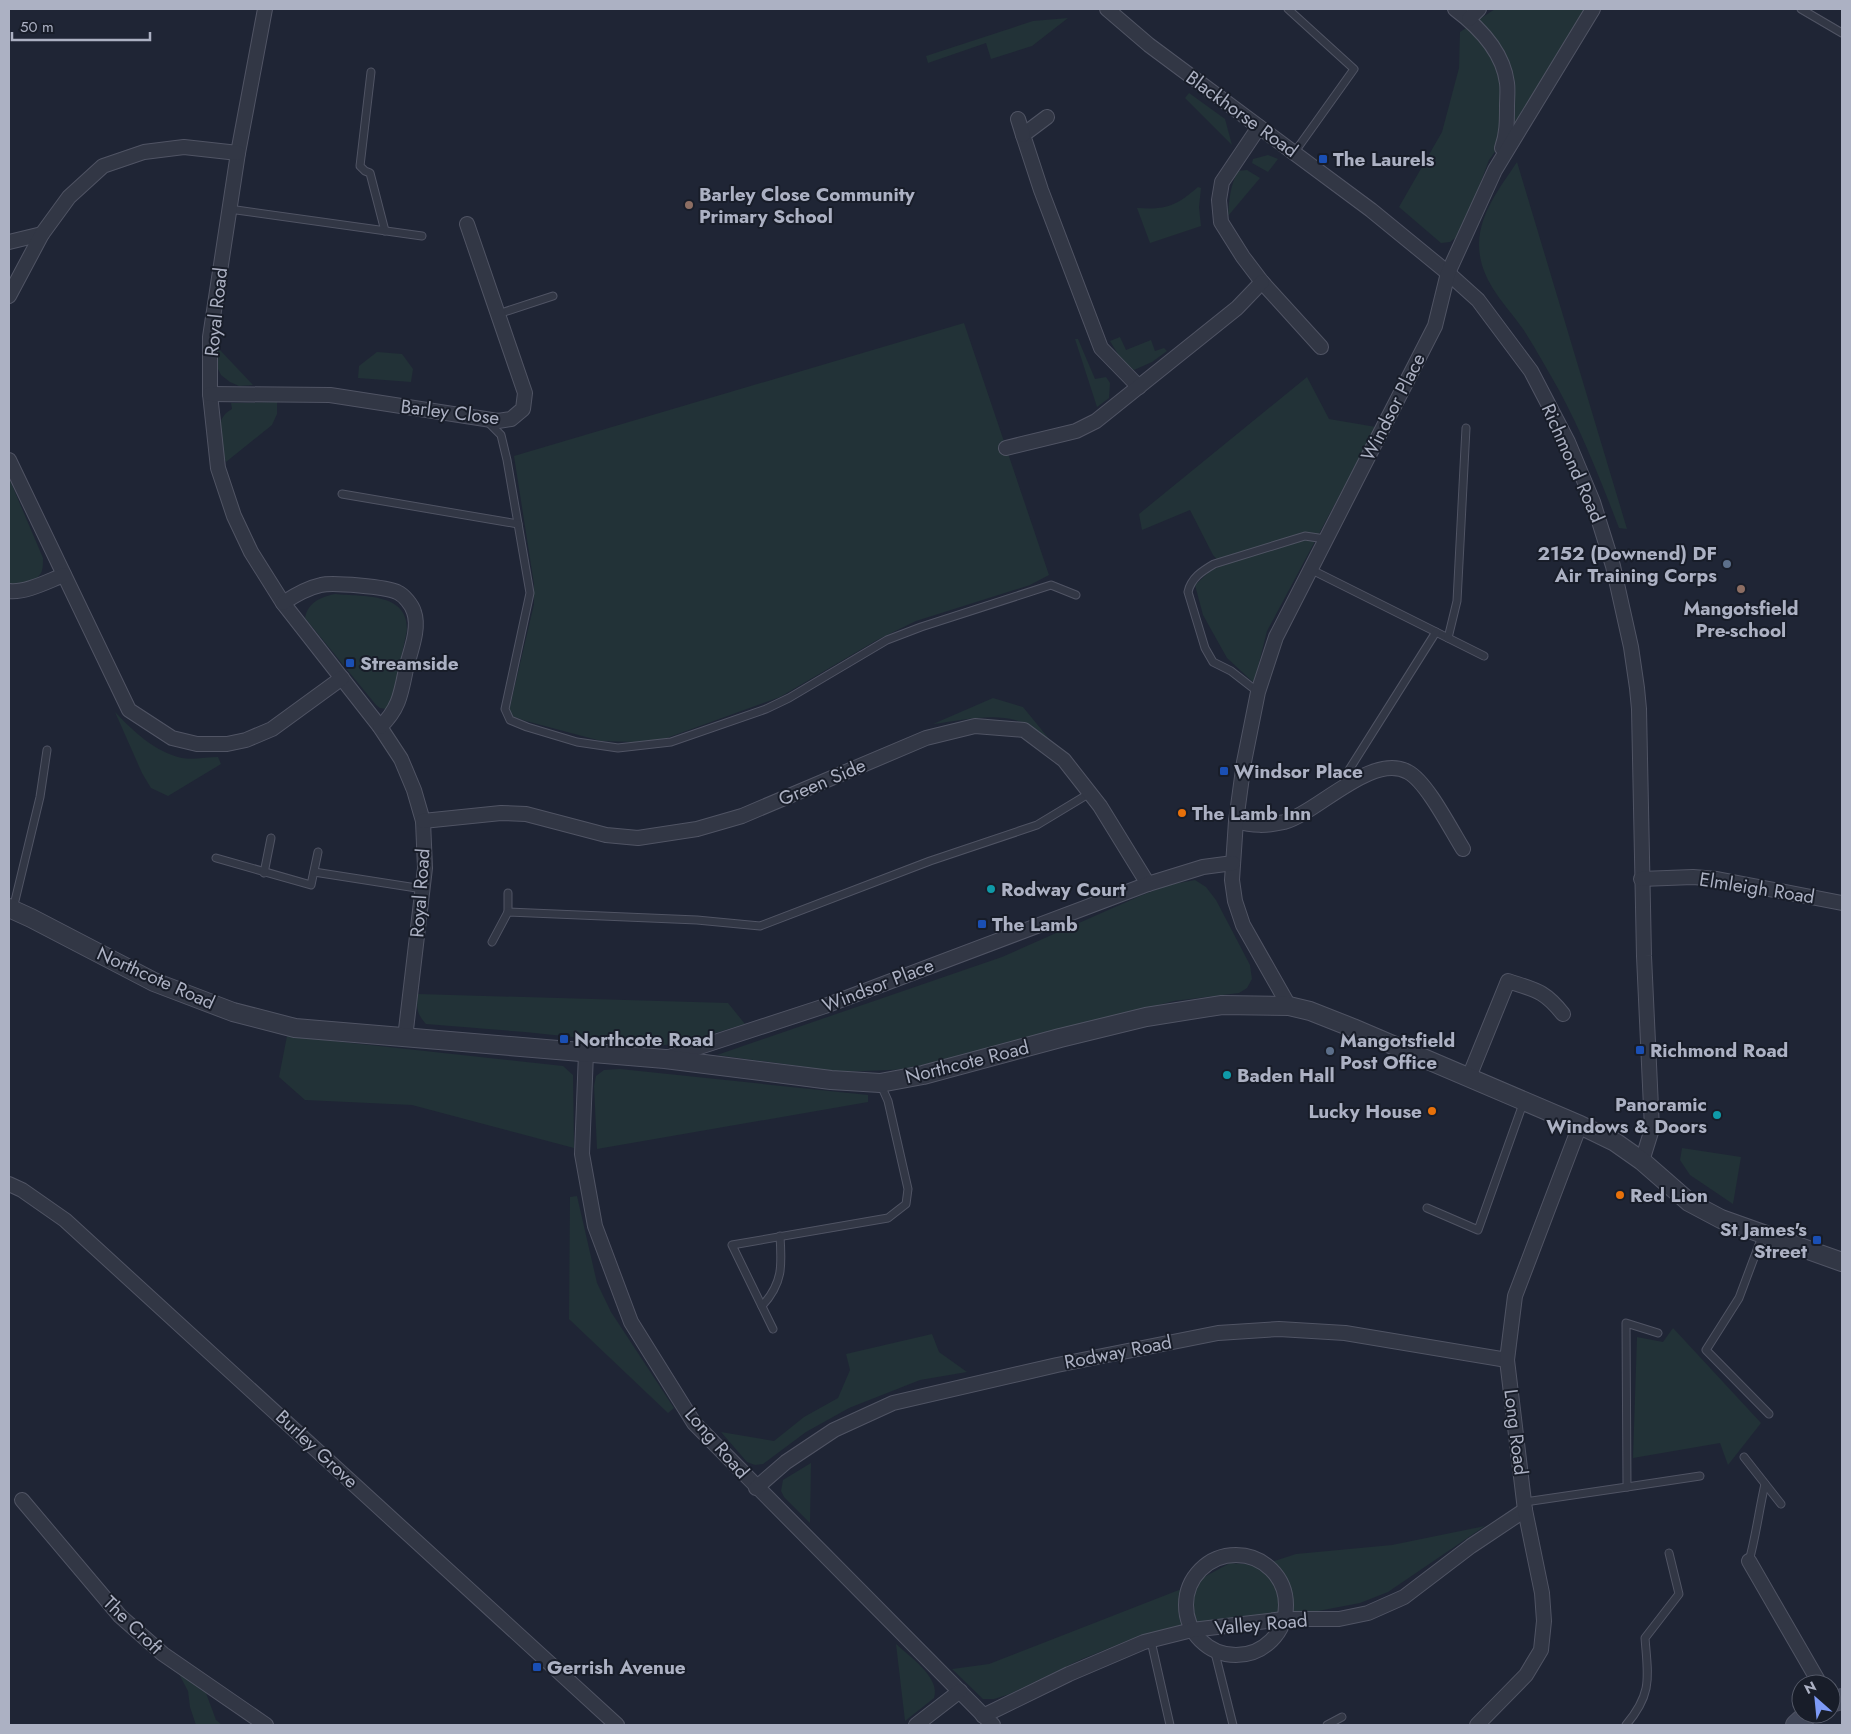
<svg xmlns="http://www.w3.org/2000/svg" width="1851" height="1734" font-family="Jost,sans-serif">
<rect width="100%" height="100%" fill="#1f2535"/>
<g fill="#223237">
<polygon points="1495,9 1587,9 1517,122 1489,160 1462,233 1450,242 1441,243 1399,207 1442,132 1459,68 1460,32"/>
<polygon points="1068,18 1032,46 991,59 986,43 928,63 926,56 1033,21"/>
<polygon points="1189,93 1225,119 1232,145 1185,98"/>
<polygon points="1268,155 1278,159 1268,172 1252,163 1253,159"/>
<path d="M1517,162L1627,529L1619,528C1601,481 1583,435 1560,392C1548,371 1536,349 1523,329C1504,302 1479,280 1479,244C1480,212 1500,188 1517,162Z"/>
<path d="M1247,170L1260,178L1228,216C1229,200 1230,186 1238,171Z"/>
<path d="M1198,187L1201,188L1199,207L1201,226L1150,243L1137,208C1166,210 1176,206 1198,187Z"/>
<polygon points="964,323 1049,575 1030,585 916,621 877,640 780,697 664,739 635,742 601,741 526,721 508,715 534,604 534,584 514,456"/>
<polygon points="1120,337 1126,350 1151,340 1155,351 1164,348 1167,351 1152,362 1134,370 1121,359 1110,341"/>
<polygon points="1075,339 1078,339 1095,379 1106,377 1110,383 1109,398 1097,407"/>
<polygon points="218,348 253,385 239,386 230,382 221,375 217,367"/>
<polygon points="377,352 402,354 413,369 411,382 358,378 359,366"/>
<polygon points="1307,377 1329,419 1376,427 1267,631 1254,683 1227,658 1203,615 1195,585 1209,572 1222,565 1213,555 1190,510 1142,530 1139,514"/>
<path d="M277,402V414L272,425L226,462L225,460C222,443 212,419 232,409L231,403Z"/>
<path d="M9,478L43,558C43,563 43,570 41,573C34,584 20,588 9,585Z"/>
<path d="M335,594C363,597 408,592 407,630L392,702L386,709L380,708L376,705L305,618C308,602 321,597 335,594Z"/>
<path d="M993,698L1023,707L1054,745C1042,735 1030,724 1015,720C991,713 958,721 933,724Z"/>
<path d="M115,712C134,732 155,752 182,758C193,760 207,757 218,757L221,764L168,796L151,788L142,773Z"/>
<polygon points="1195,880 1206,887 1216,900 1250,965 1252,979 1247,988 1239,993 1174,1001 913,1069 842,1072 717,1055 1002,957 1140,896 1168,885"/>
<path d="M418,994L728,1003L745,1024L689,1041L659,1046L525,1032L426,1024C417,1014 416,1008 418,994Z"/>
<polygon points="287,1036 563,1066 573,1075 574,1148 412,1105 305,1100 279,1077"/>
<polygon points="620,1069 868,1095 868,1102 597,1149 594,1086 596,1076 604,1070"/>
<polygon points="1682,1148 1741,1157 1733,1204 1690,1175 1680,1160"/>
<polygon points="577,1196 597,1283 611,1312 674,1408 668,1413 569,1319 570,1197"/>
<polygon points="1673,1328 1761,1423 1728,1465 1720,1443 1633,1458 1637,1337 1663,1342"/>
<polygon points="932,1334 939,1352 967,1372 920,1380 849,1408 806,1432 763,1464 755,1465 747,1462 721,1432 774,1441 804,1417 838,1398 850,1370 846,1354"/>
<polygon points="811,1463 810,1523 784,1497 781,1491 783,1480"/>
<polygon points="1485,1526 1388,1592 1360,1603 1318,1611 1222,1619 1142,1635 1082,1659 1010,1694 994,1699 983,1699 952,1669 989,1664 1184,1588 1230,1563 1245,1564 1256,1567 1296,1554 1392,1545"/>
<path d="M896,1644C909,1656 941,1678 934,1698L905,1721Z"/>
<polygon points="179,1674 206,1693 216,1720 222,1725 196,1725 190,1707 188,1691"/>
</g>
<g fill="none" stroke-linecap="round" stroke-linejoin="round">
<defs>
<g id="service">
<polyline points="1288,9 1354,69 1294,153"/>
<polyline points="1801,9 1842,33"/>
<polyline points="371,72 360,166 365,171 370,173 385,231"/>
<polyline points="229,209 422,236"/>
<polyline points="498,314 553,296"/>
<polyline points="488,422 501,435 507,460 530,593 505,709 510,720 527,727 577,742 618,748 671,742 766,709 789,698 887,640 921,627 1051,585 1076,595"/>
<polyline points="342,494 518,524"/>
<polyline points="1310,569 1484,656"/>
<polyline points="1448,638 1457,601 1466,428"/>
<path d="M1258,692L1231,671L1213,662L1205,648L1188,592C1191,578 1202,571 1214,564L1305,536L1325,539"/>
<polyline points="1347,773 1436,632"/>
<polyline points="216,858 311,885 318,852"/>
<polyline points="314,872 423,889"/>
<polyline points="264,873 271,838"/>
<polyline points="508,893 508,912"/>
<polyline points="13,909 40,797 47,750"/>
<polyline points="492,942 508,912 697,920 760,926 930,861 1037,825 1090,793"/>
<polyline points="1427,1208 1478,1230 1524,1101"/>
<polyline points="1763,1234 1739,1298 1706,1350 1769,1414"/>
<path d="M762,1306C783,1283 782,1266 780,1236"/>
<polyline points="773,1329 732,1245 888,1218 906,1204 908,1189 888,1101 880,1083"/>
<polyline points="1744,1457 1781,1504"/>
<polyline points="1627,1487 1700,1476"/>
<polyline points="1525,1502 1627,1487 1626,1323 1658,1333"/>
<path d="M1749,1561C1756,1536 1759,1510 1765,1484"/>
<polyline points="1151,1641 1170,1725"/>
<polyline points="1214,1649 1233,1725"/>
<polyline points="1327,1725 1342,1717"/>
<path d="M1626,1725C1653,1693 1648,1677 1645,1638L1679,1594L1669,1553"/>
</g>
<g id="minor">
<polyline points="265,9 238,153 210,337 210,394 218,468 234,516 251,552 283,603 380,727 401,759 414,790 423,821 425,868 405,1038"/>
<polyline points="1107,9 1149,45 1371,210 1448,273 1478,300 1531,371 1568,442 1593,502 1613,566 1631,647 1637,688 1639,709 1644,956 1652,1129 1642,1161"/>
<path d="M1455,9C1479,27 1503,51 1507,83C1508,90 1507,99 1507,106C1507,122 1507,134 1502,148"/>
<polyline points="1469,19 1479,9"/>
<polyline points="1047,117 1023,135 1041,190 1101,348 1139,387"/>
<polyline points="1018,119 1023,135"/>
<polyline points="1259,127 1222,182 1219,200 1221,222 1243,257 1262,282 1321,347"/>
<polyline points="9,242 42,234"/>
<polyline points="9,296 42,234 69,197 103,166 144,152 184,147 238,153"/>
<polyline points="210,394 330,395 498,421 511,419 523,409 525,393 467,224"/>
<polyline points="1006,448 1076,431 1096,421 1237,308 1262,282"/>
<polyline points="9,460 129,710 172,738 197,744 227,744 246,740 272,729 342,678"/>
<path d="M9,591C26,593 48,581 64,575"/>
<path d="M283,603C295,595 307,588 321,585C332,582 387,587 397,592C404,595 412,605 414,612C420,629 410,652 406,669C401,694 399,709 380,727"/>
<polyline points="423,821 501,813 526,814 606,835 638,838 697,829 742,816 926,738 975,726 1024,730 1064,760 1100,806 1148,884"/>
<path d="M1236,821C1253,826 1266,826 1284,822C1317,813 1372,752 1408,772C1427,782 1451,830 1463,849"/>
<polyline points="1641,879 1693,877 1717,879 1842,903"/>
<polyline points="1289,1006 1243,925 1235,901 1232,880 1236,821 1244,762 1258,692 1276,637 1435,326 1448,273 1495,170 1593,9"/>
<polyline points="586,1053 582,1154 595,1226 631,1322 694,1423 993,1725"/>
<polyline points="666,1058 825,1006 1148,884 1203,867 1233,863"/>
<path d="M1469,1077L1508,981C1535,990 1544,990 1563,1014"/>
<polyline points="9,1184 22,1190 65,1220 617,1725"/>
<polyline points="756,1488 786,1462 834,1430 893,1403 1057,1365 1218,1333 1279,1329 1345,1333 1507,1360"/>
<polyline points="22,1500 120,1616 163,1654 266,1725"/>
<circle cx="1236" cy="1605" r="50"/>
<polyline points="1749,1561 1820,1684"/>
<polyline points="983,1716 1069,1674 1144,1642 1192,1630 1284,1619 1339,1619 1368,1613 1404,1597 1471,1546 1525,1510"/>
<polyline points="916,1725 960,1691"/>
<polyline points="1477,1725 1526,1675 1541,1650 1544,1621 1542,1593 1525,1510 1507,1360 1515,1296 1580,1125"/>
</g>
<polyline id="tertiary" points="9,908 31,918 154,982 233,1012 295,1028 665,1059 831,1080 880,1083 923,1075 1060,1038 1146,1017 1222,1005 1289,1006 1310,1011 1353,1028 1580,1125 1615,1142 1642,1161 1689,1202 1721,1219 1842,1262"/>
<g id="secondary">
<polyline points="1831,1702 1842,1699"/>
<polyline points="1796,1725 1808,1714"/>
</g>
</defs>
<use href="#service" stroke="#505464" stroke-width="9"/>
<use href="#minor" stroke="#505464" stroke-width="16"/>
<use href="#tertiary" stroke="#505464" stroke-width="20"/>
<use href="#secondary" stroke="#505464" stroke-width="22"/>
<use href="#service" stroke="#323745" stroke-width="7"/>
<use href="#minor" stroke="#323745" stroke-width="14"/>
<use href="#tertiary" stroke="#323745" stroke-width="18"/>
<use href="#secondary" stroke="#404658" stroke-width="20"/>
</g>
<g fill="#1a4fb4" stroke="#181d29" stroke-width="2">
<rect x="1318" y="154" width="10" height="10" rx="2.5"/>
<rect x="345" y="658" width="10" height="10" rx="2.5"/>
<rect x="1219" y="766" width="10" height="10" rx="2.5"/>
<rect x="977" y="919" width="10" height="10" rx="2.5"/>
<rect x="559" y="1034" width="10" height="10" rx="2.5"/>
<rect x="1635" y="1045" width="10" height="10" rx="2.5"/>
<rect x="1812" y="1235" width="10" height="10" rx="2.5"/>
<rect x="532" y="1662" width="10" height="10" rx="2.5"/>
</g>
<g fill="#8d6e63" stroke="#181d29" stroke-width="2">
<circle cx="689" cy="205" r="5"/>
<circle cx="1741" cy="589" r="5"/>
</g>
<g fill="#5c6f8a" stroke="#181d29" stroke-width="2">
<circle cx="1727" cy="564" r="5"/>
<circle cx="1330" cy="1051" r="5"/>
</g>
<g fill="#e8710a" stroke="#181d29" stroke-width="2">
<circle cx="1182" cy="813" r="5"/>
<circle cx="1432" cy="1111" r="5"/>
<circle cx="1620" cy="1195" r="5"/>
</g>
<g fill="#0f9aa8" stroke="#181d29" stroke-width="2">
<circle cx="991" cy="889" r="5"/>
<circle cx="1227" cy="1075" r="5"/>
<circle cx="1717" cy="1115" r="5"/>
</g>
<g text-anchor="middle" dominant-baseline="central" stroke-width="4" stroke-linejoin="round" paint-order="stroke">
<g font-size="19" fill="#acb1c3" stroke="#181d29">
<text transform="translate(1242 114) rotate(36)">Blackhorse Road</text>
<text transform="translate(216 312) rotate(-84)">Royal Road</text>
<text transform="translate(1393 407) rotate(-63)">Windsor Place</text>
<text transform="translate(450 412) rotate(7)">Barley Close</text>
<text transform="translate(1573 463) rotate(66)">Richmond Road</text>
<text transform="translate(822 782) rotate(-23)">Green Side</text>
<text transform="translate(1757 888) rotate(9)">Elmleigh Road</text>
<text transform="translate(420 893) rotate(-86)">Royal Road</text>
<text transform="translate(156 978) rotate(24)">Northcote Road</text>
<text transform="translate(878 985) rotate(-21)">Windsor Place</text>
<text transform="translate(967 1062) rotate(-14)">Northcote Road</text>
<text transform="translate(1118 1352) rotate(-11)">Rodway Road</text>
<text transform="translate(1516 1432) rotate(83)">Long Road</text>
<text transform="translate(717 1443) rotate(49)">Long Road</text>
<text transform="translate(317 1449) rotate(43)">Burley Grove</text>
<text transform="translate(1261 1624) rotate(-5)">Valley Road</text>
<text transform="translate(133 1625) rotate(44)">The Croft</text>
</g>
<g font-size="19" font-weight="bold" fill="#acb1c3" stroke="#181d29" text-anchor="start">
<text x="1333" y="159">The Laurels</text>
<text x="699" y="194">Barley Close Community<tspan x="699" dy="22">Primary School</tspan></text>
<text x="1717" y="553" text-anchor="end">2152 (Downend) DF<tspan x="1717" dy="22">Air Training Corps</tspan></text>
<text x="1741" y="608" text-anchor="middle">Mangotsfield<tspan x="1741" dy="22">Pre-school</tspan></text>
<text x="360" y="663">Streamside</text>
<text x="1234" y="771">Windsor Place</text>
<text x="1192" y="813">The Lamb Inn</text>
<text x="1001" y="889">Rodway Court</text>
<text x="992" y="924">The Lamb</text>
<text x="574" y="1039">Northcote Road</text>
<text x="1340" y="1040">Mangotsfield<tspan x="1340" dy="22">Post Office</tspan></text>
<text x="1650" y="1050">Richmond Road</text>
<text x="1237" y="1075">Baden Hall</text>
<text x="1707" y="1104" text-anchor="end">Panoramic<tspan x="1707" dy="22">Windows &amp; Doors</tspan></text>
<text x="1422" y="1111" text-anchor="end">Lucky House</text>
<text x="1630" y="1195">Red Lion</text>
<text x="1807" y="1229" text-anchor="end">St James's<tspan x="1807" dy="22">Street</tspan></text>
<text x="547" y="1667">Gerrish Avenue</text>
</g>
</g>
<rect width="1851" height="1734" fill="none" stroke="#acb1c3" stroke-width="20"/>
<g transform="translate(1816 1699) rotate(333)"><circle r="24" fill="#181d29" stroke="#535867"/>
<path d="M0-4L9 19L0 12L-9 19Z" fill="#7d9af6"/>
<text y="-8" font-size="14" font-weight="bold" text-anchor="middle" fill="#acb1c3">N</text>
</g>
<path d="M12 32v8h138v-8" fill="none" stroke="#acb1c3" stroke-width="2.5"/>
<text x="20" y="32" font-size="15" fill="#acb1c3" stroke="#181d29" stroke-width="4" paint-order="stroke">50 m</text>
</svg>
